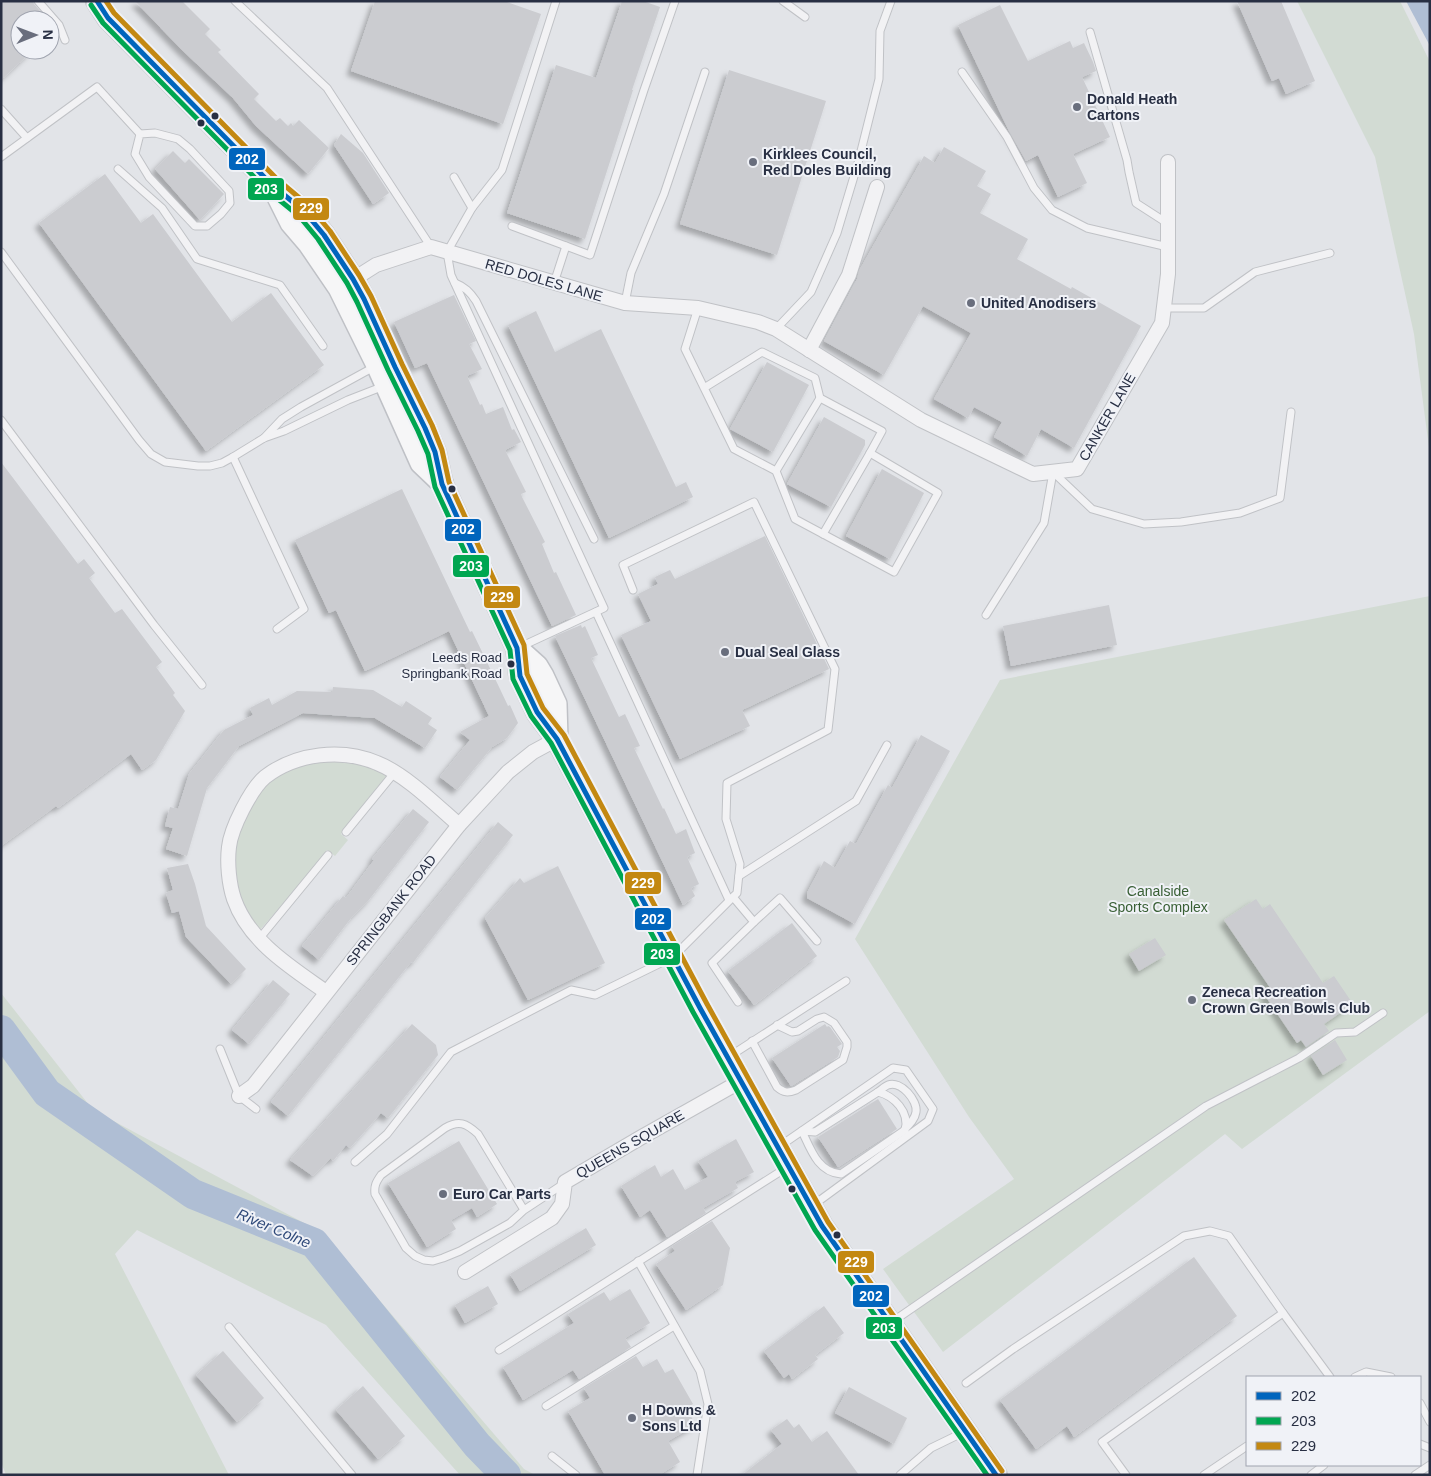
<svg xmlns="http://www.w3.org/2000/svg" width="1431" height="1476" font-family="Arial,sans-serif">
<defs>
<filter id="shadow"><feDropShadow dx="-4.5" dy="4.5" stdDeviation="2.5" flood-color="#0004"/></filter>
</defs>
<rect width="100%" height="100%" fill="#e2e4e8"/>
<g fill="#d2dbd3">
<polygon points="1297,1 1400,1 1430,62 1430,455 1414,334 1375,157"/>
<polygon points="1430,596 1430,1011 1242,1149 1225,1134 943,1352 883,1269 1014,1179 969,1117 855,939 1000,680"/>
<polygon points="341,758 391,772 341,834 348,840 335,856 327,850 299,886 259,931 238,898 232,869 240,823 268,780 296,764"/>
<polygon points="1,993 93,1110 321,1232 524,1469 535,1475 460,1475 326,1325 137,1230 115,1254 229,1475 6,1475 1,1462"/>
</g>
<polygon fill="#afbed4" points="1406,1 1430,1 1430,46"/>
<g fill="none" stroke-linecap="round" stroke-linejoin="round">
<polyline stroke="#afbed4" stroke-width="30" points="1,1030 47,1093 193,1194 314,1243 477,1445 506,1475"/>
</g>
<g fill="#cbccd0" filter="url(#shadow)">
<polygon points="1,1 33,1 34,4 48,20 20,20 20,50 33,50 1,80"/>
<polygon points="135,1 182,1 210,29 205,34 221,50 218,52 259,94 254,99 276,121 280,118 288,126 291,123 293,126 299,120 329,148 308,174 256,126 233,98 181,49"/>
<polygon points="375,1 504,1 541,14 503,124 351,71"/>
<polygon points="622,1 643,1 660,7 632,90 633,90 585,239 507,213 556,65 596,78"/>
<polygon points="1237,1 1281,1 1315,81 1286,94 1279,78 1272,81"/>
<polygon points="1000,5 1028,61 1070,41 1073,48 1084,43 1093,62 1096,71 1082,77 1110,137 1073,154 1087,183 1058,197 1038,155 1026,161 1009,131 958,25"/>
<polygon points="729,70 826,101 777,255 680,224"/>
<polygon points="341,134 363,153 389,193 373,204 334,145"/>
<polygon points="944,147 986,171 977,186 991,194 980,213 1028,239 1017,259 1071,289 1072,287 1141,326 1074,448 1041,429 1027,456 994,437 1002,422 974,407 968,418 934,399 971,333 923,306 884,375 824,341 857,279 859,271 924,156 935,163"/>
<polygon points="173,151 185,163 189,159 224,194 200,220 155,169"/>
<polygon points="105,174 141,223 153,214 232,322 271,293 324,365 206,451 39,223"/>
<polygon points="454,295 476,341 469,344 482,369 467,376 480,405 482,404 486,414 503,407 512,430 514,429 521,442 505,450 526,492 521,494 522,497 545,542 542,544 554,573 556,572 576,615 552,626 427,363 415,368 394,322"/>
<polygon points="536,311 555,352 601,329 676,487 686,482 693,497 609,538 508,325"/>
<polygon points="767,362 809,385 773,452 730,429"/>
<polygon points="824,417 865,440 865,445 831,507 787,484"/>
<polygon points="1,462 78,564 84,559 95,573 89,578 115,613 122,609 162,662 156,667 175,693 173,695 185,711 156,760 142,770 131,754 58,808 56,806 1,846"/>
<polygon points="882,469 924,493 890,559 846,536"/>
<polygon points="402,489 470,632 472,631 500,689 508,706 510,705 518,723 507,738 492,747 457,790 440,777 470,740 460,732 489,716 449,631 365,671 336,610 329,613 295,540"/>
<polygon points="765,536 829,669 742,710 750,726 680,759 621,635 651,621 638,594 658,584 655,577 670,570 675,579"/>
<polygon points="1109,605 1117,645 1011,666 1003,626"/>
<polygon points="581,625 582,628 585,626 598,655 591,658 619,717 625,714 640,746 634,748 663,809 664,808 676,834 686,829 695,853 687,857 699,884 691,888 695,896 683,905 555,636"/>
<polygon points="333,687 373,690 402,707 406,701 432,718 428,724 437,730 425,748 375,718 303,713 239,746 207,788 187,856 166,849 173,828 165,826 170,807 178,809 189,774 224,730 253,715 250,708 269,698 272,705 297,691 332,692"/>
<polygon points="921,735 950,751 855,924 807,898 807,893 824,861 835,868 850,841 856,844 888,785 892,788"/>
<polygon points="413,809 429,822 368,901 351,918 319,960 302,946 343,896 346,898 374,860 372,859"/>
<polygon points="498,822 513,835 418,956 413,963 411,962 288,1116 271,1102"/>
<polygon points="188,864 195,884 206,926 246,969 231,984 186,937 179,911 172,913 166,893 173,890 167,868"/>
<polygon points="558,866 605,963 528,1000 485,918 520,878 524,883"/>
<polygon points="1256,899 1263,909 1270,904 1323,983 1334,976 1353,1004 1324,1024 1329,1031 1306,1047 1301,1040 1297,1043 1264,994 1271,989 1224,920"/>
<polygon points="792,923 817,956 754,1005 728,971"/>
<polygon points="1155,938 1166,955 1139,971 1129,954"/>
<polygon points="273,980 290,994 249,1044 232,1030"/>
<polygon points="412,1024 436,1045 438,1055 388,1118 381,1113 350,1148 346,1145 333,1161 331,1158 313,1176 290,1160"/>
<polygon points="825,1024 827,1027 828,1026 830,1027 842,1044 837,1047 840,1051 838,1057 791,1086 772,1058"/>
<polygon points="1335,1040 1347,1060 1323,1075 1311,1056"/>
<polygon points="878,1099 897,1129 838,1167 818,1137"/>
<polygon points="736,1139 754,1172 735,1182 738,1188 703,1208 706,1213 667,1237 650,1210 640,1217 621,1186 655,1165 661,1177 673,1169 685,1190 708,1177 698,1161"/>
<polygon points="459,1141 497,1204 477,1217 472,1208 451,1220 456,1229 427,1247 388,1183"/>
<polygon points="712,1221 730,1248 723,1285 686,1310 656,1264 675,1251 672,1246"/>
<polygon points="586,1228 596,1245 520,1291 510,1274"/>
<polygon points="1194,1257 1237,1316 1074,1437 1067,1426 1036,1449 1000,1400"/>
<polygon points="488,1286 498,1304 465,1323 455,1305"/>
<polygon points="630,1289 650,1323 625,1338 631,1347 579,1379 573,1370 523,1400 503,1367 574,1323 568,1314 604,1292 610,1301"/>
<polygon points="824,1306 844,1333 815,1355 818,1359 792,1379 789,1374 784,1378 764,1351"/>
<polygon points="223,1351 264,1398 237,1422 196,1375"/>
<polygon points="636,1356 643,1367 657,1359 665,1373 673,1369 693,1404 686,1408 696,1425 668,1441 680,1462 659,1475 605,1475 568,1411 590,1398 584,1388"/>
<polygon points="363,1386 405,1436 378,1459 336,1410"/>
<polygon points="849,1387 907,1418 894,1444 835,1413"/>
<polygon points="787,1419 794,1428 799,1424 812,1442 827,1431 859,1475 742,1475 782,1444 771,1430"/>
</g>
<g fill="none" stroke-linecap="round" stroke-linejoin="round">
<defs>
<g id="lane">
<polyline points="38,1 59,25 65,40"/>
<polyline points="235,1 327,88 431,247"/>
<polyline points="783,1 805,17"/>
<polyline points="1090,32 1127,160 1129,172 1136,203 1167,223"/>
<polyline points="962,72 1007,137 1034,188 1052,210 1087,228 1168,247"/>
<polyline points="1,109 27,138"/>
<polygon points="155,133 178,139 190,149 229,191 230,203 221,214 207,226 195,226 149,177 135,154 140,134"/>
<polyline points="1,157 97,87 140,134"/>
<polyline points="118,169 162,208 197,259 280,285 323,346"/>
<polyline points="454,177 472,208"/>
<polyline points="512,226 566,246"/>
<polyline points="1,252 139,440 151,454 165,462 198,466 210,466 222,463 233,457 264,438 284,431 348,400 384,386"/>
<path d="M455,283C465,287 470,292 476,301L594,539"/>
<polyline points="554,283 566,246 590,255 644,90 675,1"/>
<polyline points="625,303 631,273 664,194 705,72"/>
<polyline points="698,308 685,349 734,449 776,471 795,519 894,572 938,493 870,453 882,431 820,398 815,378 762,352 704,388"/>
<polyline points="1164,308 1204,308 1255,272 1330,253"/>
<polyline points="776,329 811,292 837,233 858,163 879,79 880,31 891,1"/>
<polyline points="1,420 154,625 202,685"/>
<polyline points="264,438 282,419 301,407 374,367"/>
<polyline points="233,457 304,609 277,629"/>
<polyline points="776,471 820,398"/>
<polyline points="1053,472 1092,509 1144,524 1181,522 1240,513 1280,498 1291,412"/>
<polyline points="823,534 870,453"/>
<polyline points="596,612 729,900"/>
<polyline points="986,615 1044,523 1053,472"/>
<polyline points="520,647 604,608 451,275 447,252 472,208 502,170 556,1"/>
<polyline points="346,832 395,772"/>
<polyline points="739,876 856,801 887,745"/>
<polyline points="733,897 754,922 712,963 738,1002"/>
<polyline points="754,922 780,898 817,941"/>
<polyline points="259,939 328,855"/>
<path d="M752,1041L777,1087C784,1093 788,1093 796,1090L843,1060L847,1047V1042L834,1023L824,1017L817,1019L798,1031L792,1032L777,1025"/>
<polyline points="220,1049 239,1096 256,1109"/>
<polyline points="730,1056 846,981"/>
<path d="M878,1092C894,1096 910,1112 905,1130L841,1174C818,1172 811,1150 802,1131L815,1132Z"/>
<path d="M878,1092C881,1090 885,1086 888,1085C901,1080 918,1101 916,1112C915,1119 910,1124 905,1129"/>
<polyline points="780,1146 893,1068 906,1070 933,1109 928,1121 812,1206"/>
<polyline points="355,1162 387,1134 451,1052 571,990 595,995 673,957 737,893 740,864 726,819 727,783 828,730 835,669 754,502 623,565 633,590"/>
<path d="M524,1210L478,1134C466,1123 459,1120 445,1128L381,1175C376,1182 374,1186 375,1194L406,1248L415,1256L424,1260L433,1261L443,1258L460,1251L510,1223L524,1210L565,1183"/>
<polyline points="638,1261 700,1371 708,1404 697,1475"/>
<polyline points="1283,1313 1330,1377"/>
<polyline points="892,1322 1206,1106 1299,1058 1336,1033 1355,1032 1383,1013"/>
<polyline points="229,1327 352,1475"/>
<polyline points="499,1350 786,1168"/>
<polyline points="1355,1377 1366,1372 1391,1377"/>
<polyline points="966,1383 1013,1349 1184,1236 1210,1231 1229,1236 1283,1313 1102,1442 1126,1475"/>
<polyline points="1420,1403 1430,1422"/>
<polyline points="546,1406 674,1326"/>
<polyline points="1420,1444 1430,1448"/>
<polyline points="552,1456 576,1475"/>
<polyline points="900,1475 931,1448 964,1432"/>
<polyline points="1204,1475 1247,1446"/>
<polyline points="1311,1475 1324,1465"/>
<polyline points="1415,1475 1430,1465"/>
</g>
<g id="street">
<polyline points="346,284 376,265 431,247 625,303 698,308 758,322 776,329 921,420 1033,474 1077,469 1162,323 1168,274 1168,162"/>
<polyline points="809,350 849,275 877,187"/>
<path d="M326,992C292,968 249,942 234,899C229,884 227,863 229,847C231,828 251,789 265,777C296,753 342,748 377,763C405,774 436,805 459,825"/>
<polyline points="239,1096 253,1086 459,825 508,772 533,752 557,739"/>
<polyline points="465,1272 552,1218 562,1204 565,1182 640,1138 741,1081"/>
</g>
<g id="primary">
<polyline points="97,1 108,18 272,185 304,211 324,235 353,279 364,299 395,367 425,428 435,452 442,484 517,648 520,676 537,712 557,739 700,1008 822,1226 996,1475"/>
<polyline points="275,191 291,223 309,244 339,288 377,365 421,463 442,483"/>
<polyline points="517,648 537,666 543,676 556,704 557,739"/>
</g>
</defs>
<use href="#lane" stroke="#c0c2c6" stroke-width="9"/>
<use href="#street" stroke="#c0c2c6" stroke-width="16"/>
<use href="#primary" stroke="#bfc1c6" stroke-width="24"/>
<use href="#lane" stroke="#f2f2f4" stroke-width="7"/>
<use href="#street" stroke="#f2f2f4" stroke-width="14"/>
<use href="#primary" stroke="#f6f6f7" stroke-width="21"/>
<defs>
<polyline id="bus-1" points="97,1 108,18 272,185 304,211 324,235 353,279 364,299 395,367 425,428 435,452 442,484 517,648 520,676 537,712 557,739 700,1008 822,1226 996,1475"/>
<polyline id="bus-2" points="91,5 103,23 267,190 299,216 318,239 347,283 357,302 388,370 418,431 428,454 435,487 510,650 513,679 531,716 551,743 693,1012 815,1230 987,1475"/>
<polyline id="bus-3" points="106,1 114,13 277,179 309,206 330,231 359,275 371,296 402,364 432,425 442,450 449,482 524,645 527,674 543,708 564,735 707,1004 828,1222 1002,1471"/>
</defs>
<use href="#bus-1" stroke="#f0f2f7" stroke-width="9"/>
<use href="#bus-2" stroke="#f0f2f7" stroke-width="9"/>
<use href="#bus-3" stroke="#f0f2f7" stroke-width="9"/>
<use href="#bus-1" stroke="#0065bd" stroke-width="5"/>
<use href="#bus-2" stroke="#00a651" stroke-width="5"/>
<use href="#bus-3" stroke="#c38811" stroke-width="5"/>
</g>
<g fill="#696e7d" stroke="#f0f2f7" stroke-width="2">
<circle cx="1077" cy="107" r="5"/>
<circle cx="753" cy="162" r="5"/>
<circle cx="971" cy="303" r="5"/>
<circle cx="725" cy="652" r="5"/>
<circle cx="1192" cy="1000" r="5"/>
<circle cx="443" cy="1194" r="5"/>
<circle cx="632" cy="1418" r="5"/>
</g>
<g fill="#282f43" stroke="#f0f2f7" stroke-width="2">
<circle cx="215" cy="116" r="4.5"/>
<circle cx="201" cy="123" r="4.5"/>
<circle cx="452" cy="489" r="4.5"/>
<circle cx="511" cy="664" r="4.5"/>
<circle cx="792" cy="1189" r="4.5"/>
<circle cx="837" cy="1235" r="4.5"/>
</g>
<g text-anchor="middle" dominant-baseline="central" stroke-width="4" stroke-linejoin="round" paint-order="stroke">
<g font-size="13" fill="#282f43" stroke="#f0f2f7" text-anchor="end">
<text x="502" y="657">Leeds Road<tspan x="502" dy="16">Springbank Road</tspan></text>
</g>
<g font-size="14" font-weight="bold" fill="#282f43" stroke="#f0f2f7" text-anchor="start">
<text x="1087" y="99">Donald Heath<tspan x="1087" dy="16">Cartons</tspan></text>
<text x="763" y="154">Kirklees Council,<tspan x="763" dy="16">Red Doles Building</tspan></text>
<text x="981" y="303">United Anodisers</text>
<text x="735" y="652">Dual Seal Glass</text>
<text x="1202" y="992">Zeneca Recreation<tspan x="1202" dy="16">Crown Green Bowls Club</tspan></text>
<text x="453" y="1194">Euro Car Parts</text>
<text x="642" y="1410">H Downs &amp;<tspan x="642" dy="16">Sons Ltd</tspan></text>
</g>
<g font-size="14" fill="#282f43" stroke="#f0f2f7">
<text transform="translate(544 280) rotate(16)">RED DOLES LANE</text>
<text transform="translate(1107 417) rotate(-60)">CANKER LANE</text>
<text transform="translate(391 910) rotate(-52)">SPRINGBANK ROAD</text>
<text transform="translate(630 1144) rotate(-30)">QUEENS SQUARE</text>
</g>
<g font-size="14" fill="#385f34" stroke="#f0f2f7">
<text x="1158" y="891">Canalside<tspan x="1158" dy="16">Sports Complex</tspan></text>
</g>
<g font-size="15" font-style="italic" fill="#2f4979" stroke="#f0f2f7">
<text transform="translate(274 1228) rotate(23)">River Colne</text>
</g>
</g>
<g stroke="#f0f2f7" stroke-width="2">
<rect x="228" y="147" width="38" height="24" rx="5" fill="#0065bd"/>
<rect x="247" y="177" width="38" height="24" rx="5" fill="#00a651"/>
<rect x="292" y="197" width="38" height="24" rx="5" fill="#c38811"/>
<rect x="444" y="518" width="38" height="24" rx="5" fill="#0065bd"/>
<rect x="452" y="554" width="38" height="24" rx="5" fill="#00a651"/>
<rect x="483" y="585" width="38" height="24" rx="5" fill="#c38811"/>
<rect x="624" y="871" width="38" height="24" rx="5" fill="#c38811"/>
<rect x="634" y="907" width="38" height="24" rx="5" fill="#0065bd"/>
<rect x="643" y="942" width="38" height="24" rx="5" fill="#00a651"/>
<rect x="837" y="1250" width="38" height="24" rx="5" fill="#c38811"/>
<rect x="852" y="1284" width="38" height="24" rx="5" fill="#0065bd"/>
<rect x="865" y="1316" width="38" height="24" rx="5" fill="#00a651"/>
</g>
<g font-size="14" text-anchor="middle" font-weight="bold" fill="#fff">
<text x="247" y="164">202</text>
<text x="266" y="194">203</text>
<text x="311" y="213">229</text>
<text x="463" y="534">202</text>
<text x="471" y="571">203</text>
<text x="502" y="602">229</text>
<text x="643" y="888">229</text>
<text x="653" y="924">202</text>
<text x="662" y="959">203</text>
<text x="856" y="1267">229</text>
<text x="871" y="1301">202</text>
<text x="884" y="1333">203</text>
</g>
<rect width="1431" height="1476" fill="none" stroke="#282f43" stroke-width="5"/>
<rect x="1246" y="1376" width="175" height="90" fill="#f0f2f7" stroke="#a0a4af"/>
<rect x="1256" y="1392" width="25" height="8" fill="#0065bd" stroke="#a0a4af"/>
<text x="1291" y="1401" font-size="15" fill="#282f43">202</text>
<rect x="1256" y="1417" width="25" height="8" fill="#00a651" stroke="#a0a4af"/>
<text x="1291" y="1426" font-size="15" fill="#282f43">203</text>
<rect x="1256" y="1442" width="25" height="8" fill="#c38811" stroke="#a0a4af"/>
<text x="1291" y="1451" font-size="15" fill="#282f43">229</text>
<g transform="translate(35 35) rotate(89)"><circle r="24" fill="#f0f2f7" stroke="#a0a4af"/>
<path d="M0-4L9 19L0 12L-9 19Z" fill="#696e7d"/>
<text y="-8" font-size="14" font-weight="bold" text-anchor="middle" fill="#282f43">N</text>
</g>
</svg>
